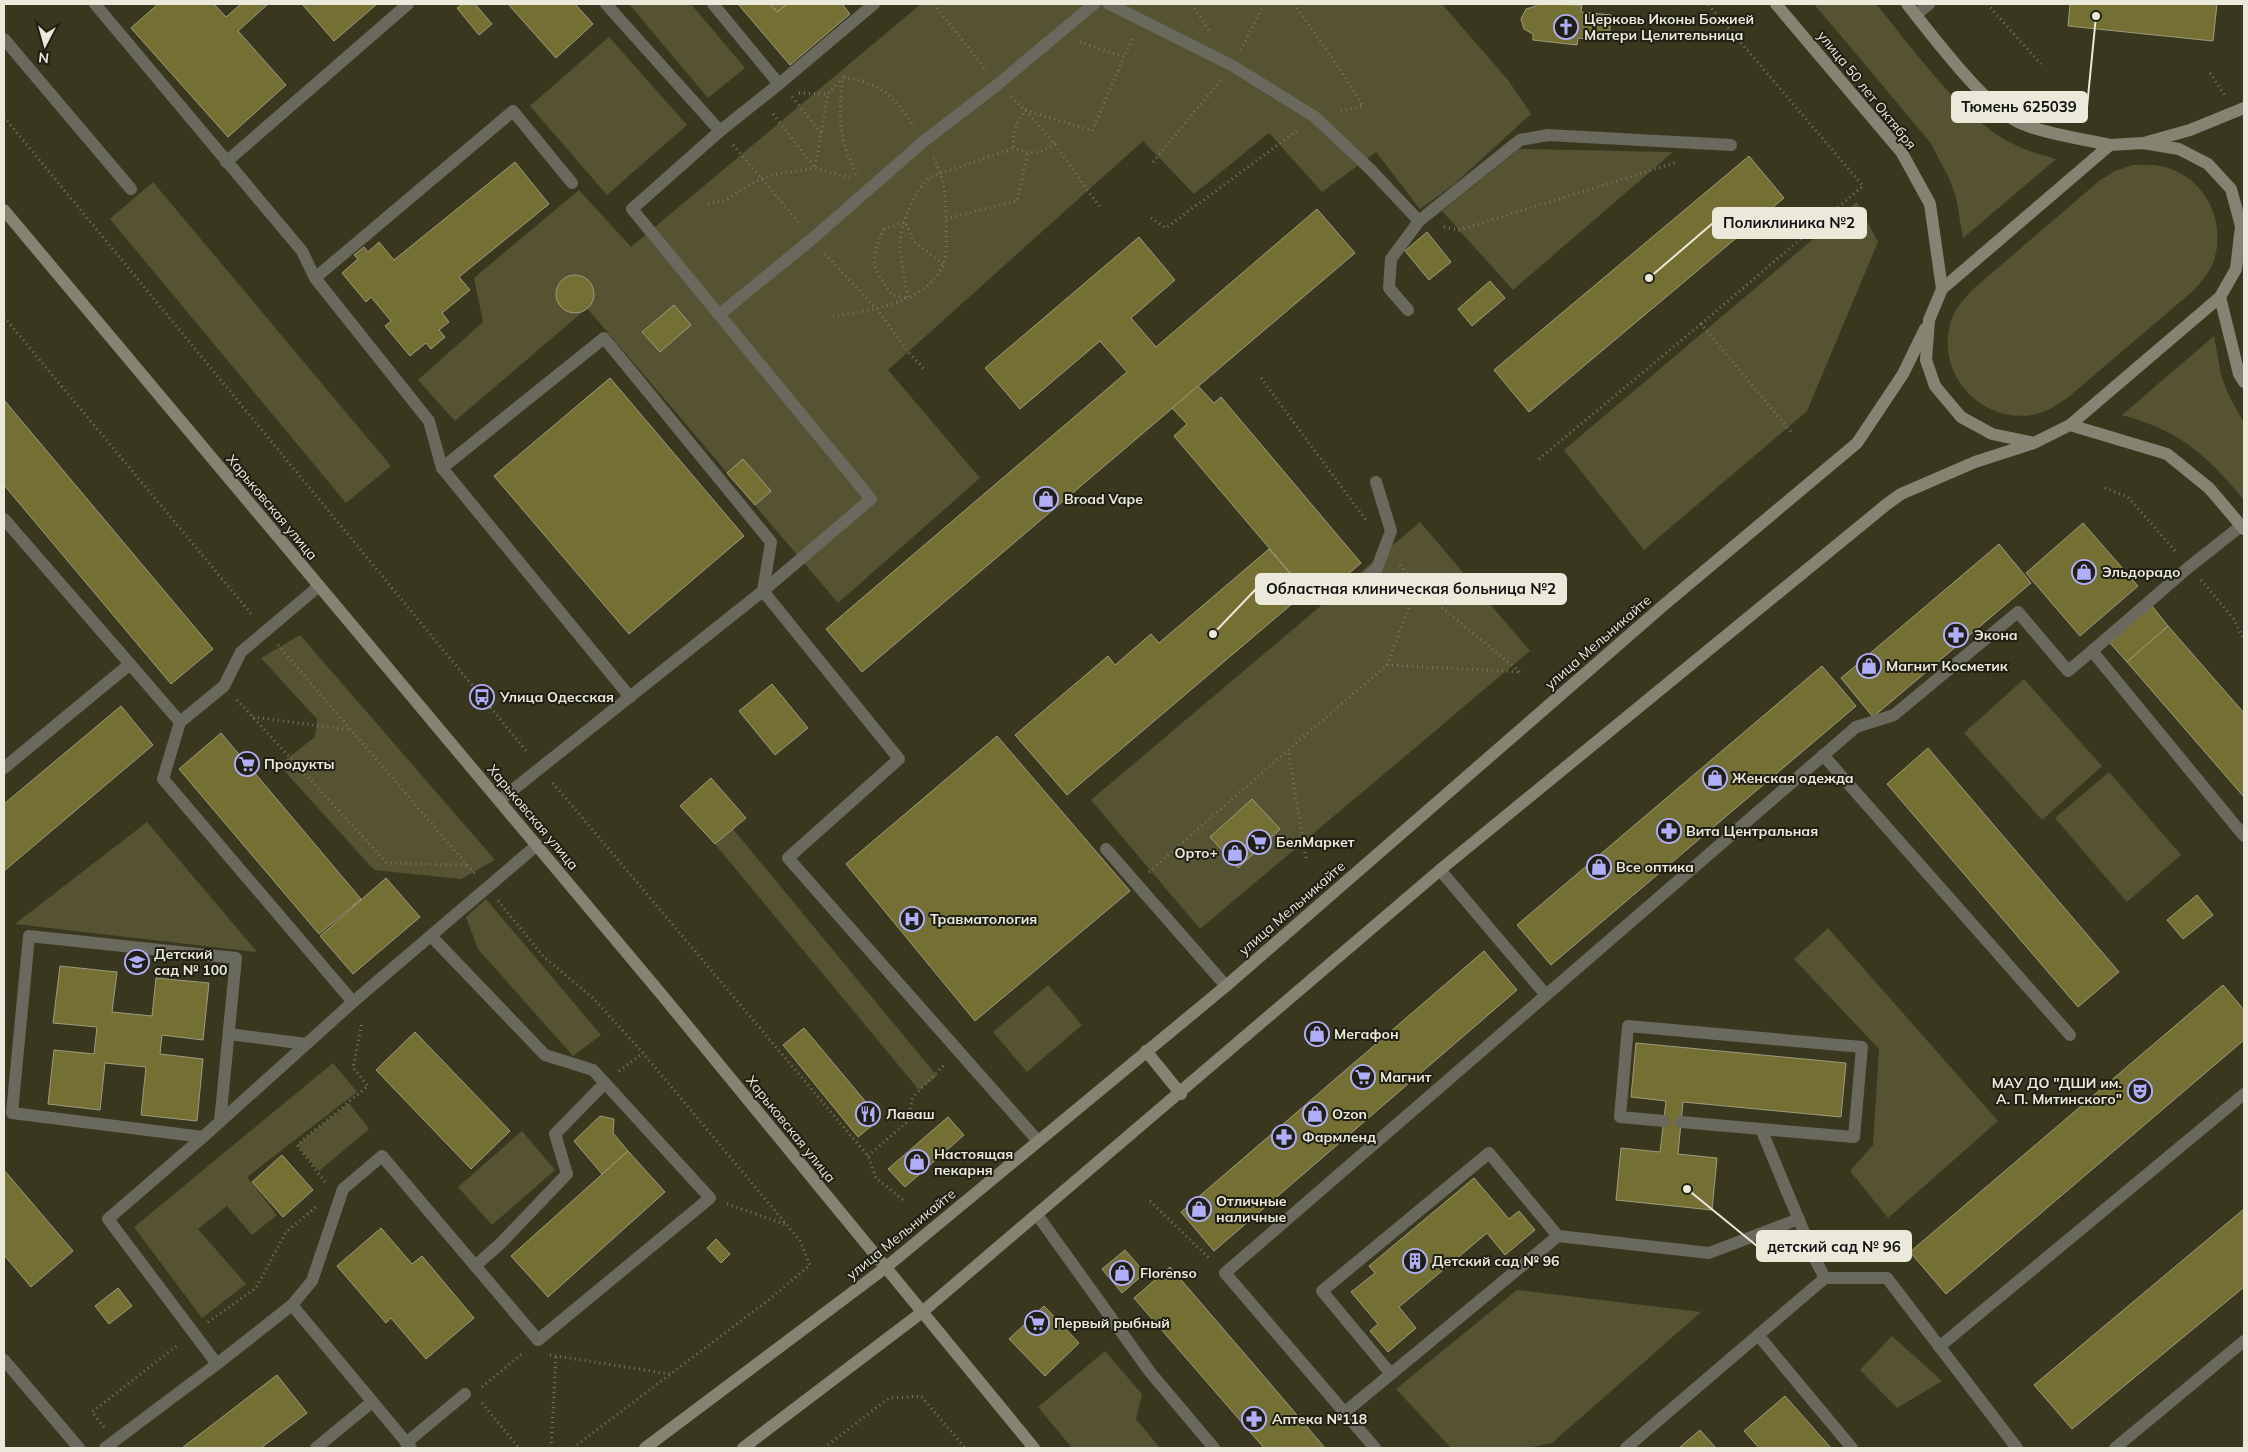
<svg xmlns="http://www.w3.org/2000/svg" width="2248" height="1452" font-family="Mulish,sans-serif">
<rect width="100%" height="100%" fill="#39381f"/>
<g fill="#555332">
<polygon points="629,4 691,4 745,68 708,98"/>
<polygon points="921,4 1442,4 1508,80 1531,114 1452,186 1420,209 1376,152 1322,192 1269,133 1194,194 1143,141 888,370 980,478 838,603 587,308 455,421 418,380 483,322 474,278 579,190 631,247"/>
<path d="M1814,4H1876C1912,47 1952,105 1999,136C2016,147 2036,154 2056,159L1963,238L1956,197L1949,178L1930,142Z"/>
<polygon points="609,37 687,125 607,195 530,106"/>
<polygon points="1519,149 1673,152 1513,290 1442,211"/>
<path d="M2133,165C2146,165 2159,164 2171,169C2207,182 2226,223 2214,260C2210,272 2202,281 2193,291L2066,399C2055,406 2045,413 2032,415C1979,423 1935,372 1951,321C1955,309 1964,299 1972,290L2099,181L2115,171Z"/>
<polygon points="153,182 391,466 346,503 110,219"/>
<polygon points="1857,202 1878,242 1807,411 1644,550 1564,450"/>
<path d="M2214,336L2221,375L2228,394L2244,423V500C2206,454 2180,431 2122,415Z"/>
<polygon points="1420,522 1530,651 1200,929 1091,800"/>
<polygon points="300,635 495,860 461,879 374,870 279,765 315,737 317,719 261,658"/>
<polygon points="2024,679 2102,766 2042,820 1964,733"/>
<polygon points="2109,772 2181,855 2127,902 2055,818"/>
<polygon points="147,822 257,952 15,924"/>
<polygon points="733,829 937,1076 919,1090 715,844"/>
<polygon points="486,899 601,1035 573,1056 478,949 466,917"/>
<polygon points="1828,928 1998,1121 1888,1218 1850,1171 1873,1145 1879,1049 1794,959"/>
<polygon points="1048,985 1082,1025 1027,1072 993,1032"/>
<polygon points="333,1063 357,1092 247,1177 277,1215 252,1235 227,1206 198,1229 246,1284 202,1318 134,1227"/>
<polygon points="349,1103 369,1129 319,1171 297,1145"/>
<polygon points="522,1131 555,1170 492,1225 458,1187"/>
<polygon points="1517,1290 1701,1312 1552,1443 1527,1448 1451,1448 1396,1389"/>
<polygon points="1892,1336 1942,1381 1897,1408 1860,1370"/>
<polygon points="1105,1351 1142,1394 1136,1419 1160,1448 1072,1448 1038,1407"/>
</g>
<g fill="#746f32" stroke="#9e9c80">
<polygon points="158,4 214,4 226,17 241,4 268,4 238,31 286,85 228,137 131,28"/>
<polygon points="302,4 377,4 334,41"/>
<polygon points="463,4 475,4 492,24 479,35 457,8"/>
<polygon points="508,4 575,4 593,24 556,58"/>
<polygon points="738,4 770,4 777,12 787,4 842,4 850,14 790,65"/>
<polygon points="770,4 787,4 777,12"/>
<polygon points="1537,4 1582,5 1581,12 1611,15 1609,41 1578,38 1577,45 1533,40 1533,34 1524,29 1521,19 1526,9 1536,6"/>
<polygon points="2070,4 2217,4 2213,41 2068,26"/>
<polygon points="1749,156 1784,198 1529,412 1494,370"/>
<polygon points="515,162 549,204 459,277 470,290 442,313 449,322 439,330 445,337 431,349 426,343 410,356 385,326 391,321 371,297 366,302 342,273 358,259 354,255 364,247 368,252 379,242 394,260"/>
<polygon points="1317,209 1355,253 862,672 826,629 1127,372 1100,341 1020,409 985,368 1139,237 1175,280 1131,318 1156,347"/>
<polygon points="1427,232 1451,262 1429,280 1405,251"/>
<circle cx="575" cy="294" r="19"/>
<polygon points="1490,281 1505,298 1472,326 1458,309"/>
<polygon points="674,305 691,325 660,352 642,332"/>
<polygon points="610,378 744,536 629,634 494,476"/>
<polygon points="1198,386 1214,403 1221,397 1361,563 1315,602 1174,436 1187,424 1172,408"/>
<polygon points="4,400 213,649 171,684 4,485"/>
<polygon points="743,459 771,491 755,505 727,473"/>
<polygon points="2083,523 2138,586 2080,636 2026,573"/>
<polygon points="1999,544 2031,583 1873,717 1841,678"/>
<polygon points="1269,549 1306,592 1067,795 1015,735 1108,656 1115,665 1151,634 1159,643"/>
<polygon points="2152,606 2168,626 2127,662 2110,643"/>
<polygon points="2168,626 2244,713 2244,797 2127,662"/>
<polygon points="1822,666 1856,706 1551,965 1517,925"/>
<polygon points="772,684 808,728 775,755 739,711"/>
<polygon points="121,706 153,745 4,871 4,804"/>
<polygon points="221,733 361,899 319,934 179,769"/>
<polygon points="997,736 1130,891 975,1021 846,864"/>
<polygon points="1928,748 2119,972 2078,1007 1887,784"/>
<polygon points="711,778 746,818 715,844 680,806"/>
<polygon points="1252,799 1280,829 1238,868 1210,837"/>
<polygon points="386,878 420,917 353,974 320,936"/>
<polygon points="2197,895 2213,915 2183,939 2167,920"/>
<polygon points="1484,951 1517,990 1214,1251 1181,1212"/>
<polygon points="60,966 117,972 112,1012 152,1016 156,978 209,983 203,1040 162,1035 160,1054 203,1059 197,1121 141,1115 146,1067 105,1063 100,1110 48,1104 54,1050 94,1054 97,1027 53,1023"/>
<polygon points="2223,985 2244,1010 2244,1040 1946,1294 1910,1252"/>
<polygon points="804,1028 880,1119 858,1137 783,1045"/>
<polygon points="415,1032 510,1131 471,1169 376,1070"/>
<polygon points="1636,1043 1846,1063 1841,1117 1683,1102 1678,1154 1717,1158 1712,1210 1616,1200 1621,1148 1660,1152 1666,1101 1631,1097"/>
<polygon points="600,1116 614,1119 613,1133 628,1151 602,1174 574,1141"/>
<polygon points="948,1117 964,1135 905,1187 888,1169"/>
<polygon points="628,1151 665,1192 548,1297 511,1256"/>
<polygon points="282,1155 313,1190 283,1217 252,1182"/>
<polygon points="4,1170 73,1251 31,1287 4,1255"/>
<polygon points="1474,1178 1509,1219 1519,1211 1535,1230 1505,1255 1487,1233 1399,1307 1416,1328 1388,1352 1370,1331 1378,1324 1351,1292 1375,1273 1369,1266"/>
<polygon points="2244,1209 2244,1287 2072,1429 2034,1385"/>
<polygon points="381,1228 412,1264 422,1256 474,1318 426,1359 391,1318 386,1323 337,1266"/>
<polygon points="716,1239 730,1254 721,1263 707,1248"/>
<polygon points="1125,1250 1145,1273 1122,1293 1102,1269"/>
<polygon points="1170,1267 1250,1360 1325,1448 1264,1448 1134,1298"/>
<polygon points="118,1288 132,1306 109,1324 95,1306"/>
<polygon points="1044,1306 1079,1343 1045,1376 1009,1339"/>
<polygon points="277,1375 307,1413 261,1448 182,1448"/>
<polygon points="1785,1396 1831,1448 1759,1448 1744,1431"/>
<polygon points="1700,1430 1716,1448 1679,1448"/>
</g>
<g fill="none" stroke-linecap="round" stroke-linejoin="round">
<g stroke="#787762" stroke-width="3" stroke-dasharray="1 4" stroke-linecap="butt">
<polyline points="934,4 985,69"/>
<polyline points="1192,4 1210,32"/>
<polyline points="1294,4 1344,75 1363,106 1338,112"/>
<polyline points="1987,4 2041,64"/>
<polyline points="1080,42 1124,57 1133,37"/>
<polyline points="1241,50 1264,4"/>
<polyline points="2210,73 2225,96"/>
<polyline points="799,93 828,94 842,78"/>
<polyline points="792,97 821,133"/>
<path d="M1011,97C1048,129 1071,169 1100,207"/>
<polyline points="773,114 815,168 828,94"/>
<polyline points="4,117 528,753"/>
<path d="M1055,143C1039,155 1032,155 1014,148C1012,132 1016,122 1026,110L1092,131L1124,57"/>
<polyline points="733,145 800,224"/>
<polyline points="1153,162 1221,80"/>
<path d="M856,174C838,135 838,119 843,77C883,84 891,94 914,126"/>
<polyline points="708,204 723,201 762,178 777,174 815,168 851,178"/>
<polyline points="1151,218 1166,228 1299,129"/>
<polyline points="946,219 1017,201 1028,153"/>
<polyline points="1444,227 1459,230 1675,163"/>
<polyline points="825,254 876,308 909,353 926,371"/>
<path d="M943,264L914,242L905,222L884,229C869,261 872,267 892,295L908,298C905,280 901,262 900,244C899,225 916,188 930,177L1014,148"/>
<polyline points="4,317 253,616"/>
<path d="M833,317C870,309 925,305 943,265C948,253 946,236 946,223C946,198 945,179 933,157"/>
<polyline points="1701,324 1863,186 1708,4"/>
<polyline points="1261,378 1366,520"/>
<polyline points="1539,459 1701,324 1792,433"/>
<polyline points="2105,488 2128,497 2177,553"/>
<polyline points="1400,565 1417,587 1520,672"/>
<polyline points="2201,580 2234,619 2244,640"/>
<polyline points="278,645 475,874"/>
<polyline points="1387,665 1519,672"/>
<polyline points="237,700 387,863 467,865"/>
<polyline points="253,717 351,730"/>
<polyline points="553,783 868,1156 876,1178 903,1200"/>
<polyline points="1306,858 1288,750 1387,665 1417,587"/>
<polyline points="1149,872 1288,750"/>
<polyline points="498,901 544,957 593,998 643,1053 787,1225 800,1241 810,1265 771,1298 573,1448"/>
<polyline points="619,1071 643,1053"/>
<polyline points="868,1156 907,1122 913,1097 946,1063"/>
<polyline points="325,1182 297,1145 368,1086 353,1068 362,1022"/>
<polyline points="1150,1201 1211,1260"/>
<polyline points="727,1204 787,1225"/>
<polyline points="208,1322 256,1288 286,1232 316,1207"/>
<polyline points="550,1355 670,1374"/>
<polyline points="482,1387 523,1353"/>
<polyline points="482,1403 519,1448"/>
<polyline points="104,1427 92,1412 179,1344"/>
<polyline points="551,1448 556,1356"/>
<polyline points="824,1448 889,1398 921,1396 965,1448"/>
</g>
<g stroke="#69695d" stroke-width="12">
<polyline points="95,4 302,251 315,278 429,421 442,468 630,697"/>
<polyline points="606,4 720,131"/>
<polyline points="713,4 779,84"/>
<polyline points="1109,4 1233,66 1315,117 1371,170 1419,221"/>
<polyline points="1916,15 1929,4"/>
<polyline points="4,39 131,189"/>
<polyline points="226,162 408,4"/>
<polyline points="315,278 513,111 572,183"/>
<polyline points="1408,310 1389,288 1391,259 1419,221 1520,140 1548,135 1731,145"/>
<polyline points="720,314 812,239 924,141 997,85 1094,4"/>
<polyline points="442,468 604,338 771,542 763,591 899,759 788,858 1038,1141"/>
<polyline points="4,519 130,664"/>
<polyline points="2241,526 2189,567 2092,651 2244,836"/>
<polyline points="1348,595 1377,568 1391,531 1376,482"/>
<polyline points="180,722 163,779 353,1002 537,845"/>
<polyline points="1823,755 2070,1035"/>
<polyline points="4,768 130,664 180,722 224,686 241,652 319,586"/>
<polyline points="500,800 763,591 871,499 632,209 720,131 779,84 874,4"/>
<polyline points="1106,849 1226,986"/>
<polyline points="1440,870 1546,995"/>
<polyline points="353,1002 203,1137 108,1219 217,1364 292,1305 312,1281 343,1189 382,1156 538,1340 710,1198 593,1070 545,1055 431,936"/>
<polyline points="229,1034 306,1044"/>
<polyline points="1664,1121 1620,1117 1628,1026 1862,1047 1854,1137 1761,1129"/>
<polyline points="1681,1122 1761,1129 1816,1261 1825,1278"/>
<polyline points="203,1137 12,1113 29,936 236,958 220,1122"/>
<polyline points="1038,1216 1150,1372 1214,1448"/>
<polyline points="475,1266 500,1244 567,1174 555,1134 605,1083"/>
<polyline points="292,1305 411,1448"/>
<polyline points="1758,1335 1852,1448"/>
<polyline points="1939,1347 2244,1094"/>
<polyline points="4,1360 79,1448"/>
<polyline points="1391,1374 1322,1291 1489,1153 1558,1236"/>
<polyline points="1345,1412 1558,1236 1709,1253 1799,1219"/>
<polyline points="406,1443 465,1394"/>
<polyline points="105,1448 217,1364"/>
<polyline points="316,1448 372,1402"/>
<polyline points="1375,1448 1225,1273 1856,727 1894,715 2018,612 2068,671 2092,651"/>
<polyline points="1626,1448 1825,1278 1887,1278 2017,1448"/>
<polyline points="2115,1448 2244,1341"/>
</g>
<g stroke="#858472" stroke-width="12">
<polyline points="1776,4 1902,153 1930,204 1942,289"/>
<path d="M1907,4C1931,34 1987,109 2020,123C2045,134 2083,139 2110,145"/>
<polyline points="2147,142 2190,130 2244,108"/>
<polyline points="4,210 662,995 1034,1448"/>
<polyline points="2220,297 2239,374 2244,382"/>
<polyline points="2070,425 2167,454 2209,488 2244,529"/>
<polyline points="1146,1051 1181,1094"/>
<polyline points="645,1448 885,1268 1226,986 1665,604 1857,443 1903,374 1925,329"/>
<polyline points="743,1448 921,1313 1440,870 1887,504 1901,494 1975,462 2034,443 2070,425 2220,297 2236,269 2241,226 2231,189 2208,164 2179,149 2143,143 2110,145 1942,289 1929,320 1926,360 1935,386 1961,417 1992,434 2034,443"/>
</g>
</g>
<defs>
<symbol id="church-ring" viewBox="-11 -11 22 22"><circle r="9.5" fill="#1f1f14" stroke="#b0aefa" stroke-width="1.5"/><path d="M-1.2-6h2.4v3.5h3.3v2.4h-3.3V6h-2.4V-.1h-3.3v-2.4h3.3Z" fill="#b0aefa"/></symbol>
<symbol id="shop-ring" viewBox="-11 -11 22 22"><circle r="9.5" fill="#1f1f14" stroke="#b0aefa" stroke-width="1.5"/><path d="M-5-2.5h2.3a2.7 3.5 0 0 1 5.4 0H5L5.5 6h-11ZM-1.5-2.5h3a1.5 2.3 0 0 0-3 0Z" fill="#b0aefa"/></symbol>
<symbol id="pharmacy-ring" viewBox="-11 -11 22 22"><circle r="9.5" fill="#1f1f14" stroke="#b0aefa" stroke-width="1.5"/><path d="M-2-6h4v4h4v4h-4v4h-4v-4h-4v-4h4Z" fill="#b0aefa"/></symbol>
<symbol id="bus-ring" viewBox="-11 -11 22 22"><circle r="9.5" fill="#1f1f14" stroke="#b0aefa" stroke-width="1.5"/><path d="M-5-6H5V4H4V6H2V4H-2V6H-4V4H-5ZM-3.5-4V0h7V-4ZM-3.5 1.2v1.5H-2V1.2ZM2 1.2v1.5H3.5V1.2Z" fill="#b0aefa"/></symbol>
<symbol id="supermarket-ring" viewBox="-11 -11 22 22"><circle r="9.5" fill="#1f1f14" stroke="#b0aefa" stroke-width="1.5"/><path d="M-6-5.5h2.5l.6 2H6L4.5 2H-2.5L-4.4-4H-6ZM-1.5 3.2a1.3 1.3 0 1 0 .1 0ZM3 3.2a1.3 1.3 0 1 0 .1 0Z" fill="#b0aefa"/></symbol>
<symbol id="hospital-ring" viewBox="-11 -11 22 22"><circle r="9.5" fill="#1f1f14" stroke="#b0aefa" stroke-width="1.5"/><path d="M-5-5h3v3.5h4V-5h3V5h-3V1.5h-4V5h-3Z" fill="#b0aefa"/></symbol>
<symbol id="school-ring" viewBox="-11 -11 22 22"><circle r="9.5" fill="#1f1f14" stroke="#b0aefa" stroke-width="1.5"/><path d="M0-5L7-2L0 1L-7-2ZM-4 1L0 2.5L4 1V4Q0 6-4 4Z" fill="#b0aefa"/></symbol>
<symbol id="theatre-ring" viewBox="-11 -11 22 22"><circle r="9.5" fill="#1f1f14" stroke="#b0aefa" stroke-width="1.5"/><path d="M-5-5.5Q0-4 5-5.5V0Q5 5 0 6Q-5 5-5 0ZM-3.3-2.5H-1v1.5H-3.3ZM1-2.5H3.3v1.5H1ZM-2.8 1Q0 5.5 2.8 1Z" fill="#b0aefa"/></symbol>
<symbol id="restaurant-ring" viewBox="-11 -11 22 22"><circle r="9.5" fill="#1f1f14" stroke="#b0aefa" stroke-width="1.5"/><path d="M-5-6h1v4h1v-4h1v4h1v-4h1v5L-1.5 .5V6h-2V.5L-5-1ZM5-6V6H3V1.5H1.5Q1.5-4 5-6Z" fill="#b0aefa"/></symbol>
<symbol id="building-ring" viewBox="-11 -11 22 22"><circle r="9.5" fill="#1f1f14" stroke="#b0aefa" stroke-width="1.5"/><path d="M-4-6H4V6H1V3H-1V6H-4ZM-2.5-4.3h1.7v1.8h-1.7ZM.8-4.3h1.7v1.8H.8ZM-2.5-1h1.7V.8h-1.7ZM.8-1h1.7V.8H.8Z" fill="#b0aefa"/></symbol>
</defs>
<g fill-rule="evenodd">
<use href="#church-ring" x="1552" y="13" width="28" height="28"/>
<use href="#shop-ring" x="1032" y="485" width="28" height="28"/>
<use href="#shop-ring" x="2070" y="558" width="28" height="28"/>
<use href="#pharmacy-ring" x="1942" y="621" width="28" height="28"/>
<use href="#shop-ring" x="1855" y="652" width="28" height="28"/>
<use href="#bus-ring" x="468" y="683" width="28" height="28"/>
<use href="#supermarket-ring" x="233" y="750" width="28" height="28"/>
<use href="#shop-ring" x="1701" y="764" width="28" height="28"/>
<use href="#pharmacy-ring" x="1655" y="817" width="28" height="28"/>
<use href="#supermarket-ring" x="1245" y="828" width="28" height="28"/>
<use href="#shop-ring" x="1221" y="839" width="28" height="28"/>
<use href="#shop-ring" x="1585" y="853" width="28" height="28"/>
<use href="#hospital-ring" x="898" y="905" width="28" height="28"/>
<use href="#school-ring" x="123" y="948" width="28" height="28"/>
<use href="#shop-ring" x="1303" y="1020" width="28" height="28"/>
<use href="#supermarket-ring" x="1349" y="1063" width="28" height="28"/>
<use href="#theatre-ring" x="2126" y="1077" width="28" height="28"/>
<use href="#restaurant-ring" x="854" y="1100" width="28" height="28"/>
<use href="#shop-ring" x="1301" y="1100" width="28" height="28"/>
<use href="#pharmacy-ring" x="1270" y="1123" width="28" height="28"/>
<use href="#shop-ring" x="903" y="1148" width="28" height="28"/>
<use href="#shop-ring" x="1185" y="1195" width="28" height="28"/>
<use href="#building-ring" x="1401" y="1247" width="28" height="28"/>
<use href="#shop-ring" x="1108" y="1259" width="28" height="28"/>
<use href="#supermarket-ring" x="1023" y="1309" width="28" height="28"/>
<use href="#pharmacy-ring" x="1240" y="1405" width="28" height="28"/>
</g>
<g text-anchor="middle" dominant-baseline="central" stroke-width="4" stroke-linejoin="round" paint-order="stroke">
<g font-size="14" font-weight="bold" fill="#eae9da" stroke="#1f1f14" text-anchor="start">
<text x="1584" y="19">Церковь Иконы Божией<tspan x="1584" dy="16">Матери Целительница</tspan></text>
<text x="1064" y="499">Broad Vape</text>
<text x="2102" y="572">Эльдорадо</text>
<text x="1974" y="635">Экона</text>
<text x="1886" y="666">Магнит Косметик</text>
<text x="500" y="697">Улица Одесская</text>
<text x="264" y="764">Продукты</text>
<text x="1732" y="778">Женская одежда</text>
<text x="1686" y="831">Вита Центральная</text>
<text x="1276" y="842">БелМаркет</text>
<text x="1218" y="853" text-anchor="end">Орто+</text>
<text x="1616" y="867">Все оптика</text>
<text x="930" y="919">Травматология</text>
<text x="154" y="954">Детский<tspan x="154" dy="16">сад № 100</tspan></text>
<text x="1334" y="1034">Мегафон</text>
<text x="1380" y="1077">Магнит</text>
<text x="2122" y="1083" text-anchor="end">МАУ ДО "ДШИ им.<tspan x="2122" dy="16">А. П. Митинского"</tspan></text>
<text x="886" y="1114">Лаваш</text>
<text x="1332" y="1114">Ozon</text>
<text x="1302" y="1137">Фармленд</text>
<text x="934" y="1154">Настоящая<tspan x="934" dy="16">пекарня</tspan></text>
<text x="1216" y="1201">Отличные<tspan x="1216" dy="16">наличные</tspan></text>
<text x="1432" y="1261">Детский сад № 96</text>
<text x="1140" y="1273">Florenso</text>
<text x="1054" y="1323">Первый рыбный</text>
<text x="1272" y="1419">Аптека №118</text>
</g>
<g font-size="14" fill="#eae9da" stroke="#1f1f14">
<text transform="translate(1867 90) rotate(51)">улица 50 лет Октября</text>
<text transform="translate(272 507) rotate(50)">Харьковская улица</text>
<text transform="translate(1598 642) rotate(-41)">улица Мельникайте</text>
<text transform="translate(533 817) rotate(50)">Харьковская улица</text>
<text transform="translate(1292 908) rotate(-41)">улица Мельникайте</text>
<text transform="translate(791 1129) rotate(51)">Харьковская улица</text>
<text transform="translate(901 1234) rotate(-39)">улица Мельникайте</text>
</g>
</g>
<path fill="none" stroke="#eae9da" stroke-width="2" d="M2096 16L2087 107M1649 278L1713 223M1213 634L1256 589M1687 1189L1757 1246"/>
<g fill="#eae9da" stroke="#1f1f14" stroke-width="2">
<circle cx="2096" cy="16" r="5"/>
<circle cx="1649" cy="278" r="5"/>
<circle cx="1213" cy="634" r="5"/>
<circle cx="1687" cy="1189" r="5"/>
</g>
<g fill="#eae9da" stroke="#eae9da" stroke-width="2">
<rect x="1952" y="92" width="135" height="30" rx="5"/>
<rect x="1713" y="208" width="153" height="30" rx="5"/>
<rect x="1256" y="574" width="310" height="30" rx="5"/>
<rect x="1757" y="1231" width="154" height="30" rx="5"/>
</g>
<g font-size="15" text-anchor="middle" font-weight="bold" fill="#111">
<text x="2019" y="112">Тюмень 625039</text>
<text x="1789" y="228">Поликлиника №2</text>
<text x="1411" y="594">Областная клиническая больница №2</text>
<text x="1834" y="1252">детский сад № 96</text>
</g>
<rect width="2248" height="1452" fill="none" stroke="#eae9da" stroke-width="10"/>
<g transform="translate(45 45) rotate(186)" stroke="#1f1f14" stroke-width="4" paint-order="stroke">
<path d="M0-4L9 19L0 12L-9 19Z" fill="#eae9da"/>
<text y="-8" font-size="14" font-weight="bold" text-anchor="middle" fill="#eae9da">N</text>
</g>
</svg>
